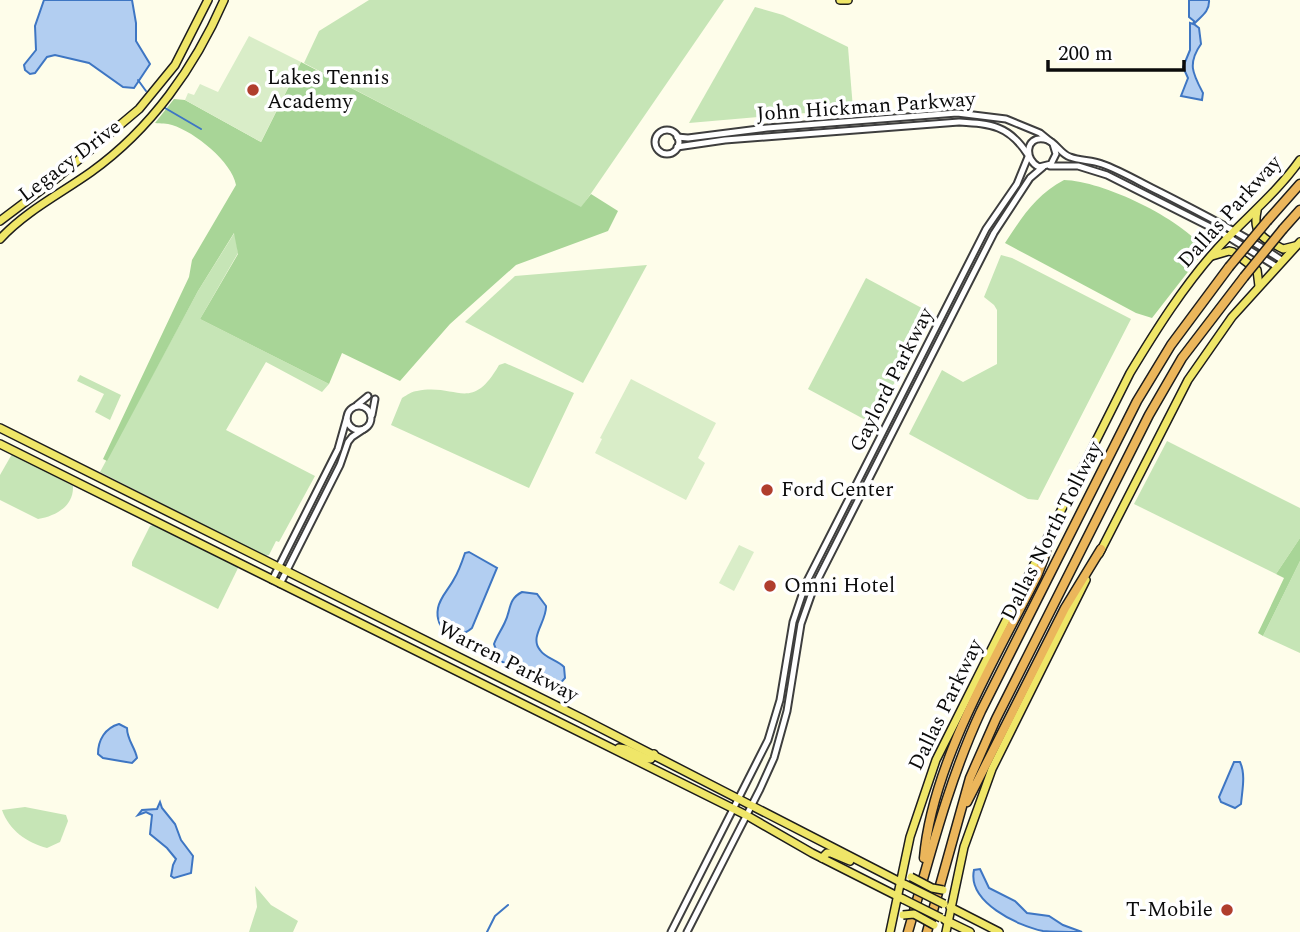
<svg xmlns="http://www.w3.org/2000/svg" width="1300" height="932" font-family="Spectral,serif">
<rect width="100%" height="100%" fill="#fefdea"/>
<g fill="#c6e5b6">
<polygon points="369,0 724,0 581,208 304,63 319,31"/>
<polygon points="755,7 783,15 848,47 853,109 689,123"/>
<polygon points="235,232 238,253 200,319 329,384 322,392 266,362 226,430 315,476 279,542 276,541 269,555 265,556 100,472 198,291"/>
<polygon points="1001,255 1012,258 1131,319 1038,500 1028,499 909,434 942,370 963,382 997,364 997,310 994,305 984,297"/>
<polygon points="647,265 583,383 465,322 515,276"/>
<polygon points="866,278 931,313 873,424 808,389"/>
<path d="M505,363L574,393L529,488L391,425L402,398C407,395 412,391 417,391C457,383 471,414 499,365Z"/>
<polygon points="80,375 121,395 110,420 95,412 104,394 77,381"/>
<polygon points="1167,441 1300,508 1300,538 1276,574 1134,504"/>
<path d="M12,454L73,486C74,506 56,516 38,519L0,500V475Z"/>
<polygon points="153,525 239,566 218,609 132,566 132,562 150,526"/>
<polygon points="1300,561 1300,653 1263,636"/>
<path d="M25,807L66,815L68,821L60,842L47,848C27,843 9,830 2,810Z"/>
<polygon points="255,886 271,905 298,921 293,932 249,932 257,907"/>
</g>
<g fill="#a8d597">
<path d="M301,62L581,207L591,194L618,211L608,231L516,265L450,324L400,381L342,353L329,384L200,319L238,254L234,233L198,291L107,461L103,459L189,277L192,260L236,185C232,162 195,132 172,125C167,123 161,124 155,123L174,99L185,100L261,142Z"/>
<path d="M1064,180C1103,181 1181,218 1205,250L1152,318L1136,313L1005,243C1022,217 1036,195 1064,180Z"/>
<polygon points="1300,538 1300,561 1263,636 1258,633 1284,578 1276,574"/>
</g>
<g fill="#d9edc8">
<polygon points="249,36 301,62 261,142 185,100 188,93 194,95 200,84 218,92"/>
<polygon points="631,379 716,423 698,458 705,463 686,500 595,453 602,439 600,438"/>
<polygon points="739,545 754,552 734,591 719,583"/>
</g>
<g fill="#b2cef1" stroke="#3e76c3" stroke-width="2">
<polygon points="44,0 132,0 136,23 136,41 150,64 134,88 123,87 89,63 55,55 47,57 35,73 30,74 25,70 24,65 36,50 35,26"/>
<path d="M1189,0H1209C1210,12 1200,17 1194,24L1199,28L1201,44C1187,64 1193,74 1203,93L1202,100L1181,96L1188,78L1183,67L1190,50V23L1193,24L1194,21L1189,17Z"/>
<path d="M469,552L497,568L472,628C455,643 434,630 438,608C440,597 449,589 454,579C459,571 462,562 465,553Z"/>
<path d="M522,592L537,594L546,606C547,621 529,637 540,650C545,658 557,660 564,667L565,678L559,685L553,687L546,684L529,673L500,661L494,644C497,636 502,629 505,622C511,610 508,599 522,592Z"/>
<path d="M119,724L127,728C127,740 135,747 137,758L132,763L103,758L98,754C98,740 105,728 119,724Z"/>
<path d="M1234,762H1240C1246,775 1242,791 1241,804L1235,808L1221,802L1219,797Z"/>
<polygon points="160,802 162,808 175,824 181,840 193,856 191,873 174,878 171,876 173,865 176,859 167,848 150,834 152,815 146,812 138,815 142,810 157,809"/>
<path d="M980,869L989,888L1015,901L1027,913L1049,916L1063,925L1082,932C1070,932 1055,932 1043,931C1018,926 967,902 974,870Z"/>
</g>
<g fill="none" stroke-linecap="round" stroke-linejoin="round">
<g stroke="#3e76c3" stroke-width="2">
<polyline points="138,80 146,91"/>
<polyline points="165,108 201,129"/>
<polyline points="487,932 495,916 508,905"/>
</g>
<defs>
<g id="minor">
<circle cx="667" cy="142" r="12"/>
<polyline points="677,137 688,138 767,128 957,113 1006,119 1040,133 1051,142"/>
<path d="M1053,144L1056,154L1051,164L1039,167C1024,160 1025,136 1044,139C1055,140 1060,154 1070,157C1080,161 1092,160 1102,164C1122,171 1141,183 1160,192C1203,214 1244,235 1283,261"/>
<path d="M677,147L725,140L959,122C991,124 1009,125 1028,155"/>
<polyline points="1050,166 1078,166 1107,175 1222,233 1277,267"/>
<polyline points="357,405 368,396"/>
<circle cx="359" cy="418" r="12"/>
<polyline points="372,415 375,399"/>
<polyline points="272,580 338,449 347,417"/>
<polyline points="280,584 340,465 348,442 352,437 364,429"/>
<polyline points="671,932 768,740 780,700 793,622 806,583 986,229 1017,184 1028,157"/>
<polyline points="687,932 760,789 774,758 787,711 801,624 814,587 994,233 1030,178 1043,167"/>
</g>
<g id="major">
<polyline points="840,0 848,0"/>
<path d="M1257,211C1252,234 1264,239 1283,249L1295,246"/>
<polyline points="0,221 57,178 139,109 175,65 208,0"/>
<path d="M0,239C26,211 60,194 91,172C151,129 195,67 224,0"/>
<polyline points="1212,256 1229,251 1233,252 1257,270 1259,286"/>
<polyline points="0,428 583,719 906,885"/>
<polyline points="0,444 746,815 812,853 903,899"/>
<polyline points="1099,554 1188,380 1232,317 1300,242"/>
<polyline points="619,748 626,749 647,759 651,759 654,754"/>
<polyline points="822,858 827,853 831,853 850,861"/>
<polyline points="950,907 999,932"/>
<polyline points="945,920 970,932"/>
<path d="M890,932L910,837L936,760L1130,373C1156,330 1183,287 1216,250C1244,219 1276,194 1300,160"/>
<polyline points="946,932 964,847 992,769 1086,580"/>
</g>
<g id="highway">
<polyline points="1268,220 1300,184"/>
<polyline points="1283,229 1300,210"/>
<polyline points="967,802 1065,608 1101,549"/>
<path d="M924,858C932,764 995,659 1037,576L1044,558L1050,535"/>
<path d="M908,932C930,856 948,782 981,711L1137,401L1171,345L1229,267"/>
<polyline points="927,932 970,778 996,719 1149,415 1182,358 1244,277"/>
</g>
</defs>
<use href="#minor" stroke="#3e3e3e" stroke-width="9"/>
<use href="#major" stroke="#1c1c1c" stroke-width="10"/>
<use href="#highway" stroke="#1c1c1c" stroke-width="11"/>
<use href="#minor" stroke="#fff" stroke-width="5"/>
<use href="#major" stroke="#efe668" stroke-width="7"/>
<use href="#highway" stroke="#ebb65b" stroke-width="8"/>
<defs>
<g id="major-bridge">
<polyline points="911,877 932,888 943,890"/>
<polyline points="906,885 944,904"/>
<polyline points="903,899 941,918"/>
<polyline points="903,915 914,914 934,925"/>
</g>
<g id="highway-bridge">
<polyline points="1229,267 1268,220"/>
<polyline points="1244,277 1283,229"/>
</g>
</defs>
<use href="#major-bridge" stroke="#1c1c1c" stroke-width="10" stroke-linecap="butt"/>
<use href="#highway-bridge" stroke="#1c1c1c" stroke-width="11" stroke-linecap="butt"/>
<use href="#major-bridge" stroke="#efe668" stroke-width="7"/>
<use href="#highway-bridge" stroke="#ebb65b" stroke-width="8"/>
</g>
<g fill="#b03e2d" stroke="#fff" stroke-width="2.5">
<circle cx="253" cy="90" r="7"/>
<circle cx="767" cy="490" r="7"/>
<circle cx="770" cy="586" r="7"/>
<circle cx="1227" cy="910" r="7"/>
</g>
<g text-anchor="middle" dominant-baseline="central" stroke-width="7" stroke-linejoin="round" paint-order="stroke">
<g font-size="21" fill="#0b0b0b" stroke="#fff" text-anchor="start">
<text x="267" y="78">Lakes Tennis<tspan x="267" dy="24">Academy</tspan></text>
<text x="781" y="490">Ford Center</text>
<text x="784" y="586">Omni Hotel</text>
<text x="1213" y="910" text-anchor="end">T-Mobile</text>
</g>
<g font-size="21" fill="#0b0b0b" stroke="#fff">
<text transform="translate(866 107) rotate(-4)">John Hickman Parkway</text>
<text transform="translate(70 161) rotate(-37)">Legacy Drive</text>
<text transform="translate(1230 212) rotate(-48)">Dallas Parkway</text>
<text transform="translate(892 380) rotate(-63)">Gaylord Parkway</text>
<text transform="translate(1052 531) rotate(-63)">Dallas North Tollway</text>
<text transform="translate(508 662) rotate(27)">Warren Parkway</text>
<text transform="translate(946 705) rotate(-64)">Dallas Parkway</text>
</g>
</g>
<path d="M1048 60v10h136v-10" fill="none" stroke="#0b0b0b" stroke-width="3.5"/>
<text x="1058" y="60" font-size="21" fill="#0b0b0b" stroke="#ffffff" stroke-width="5" paint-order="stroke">200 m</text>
</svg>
